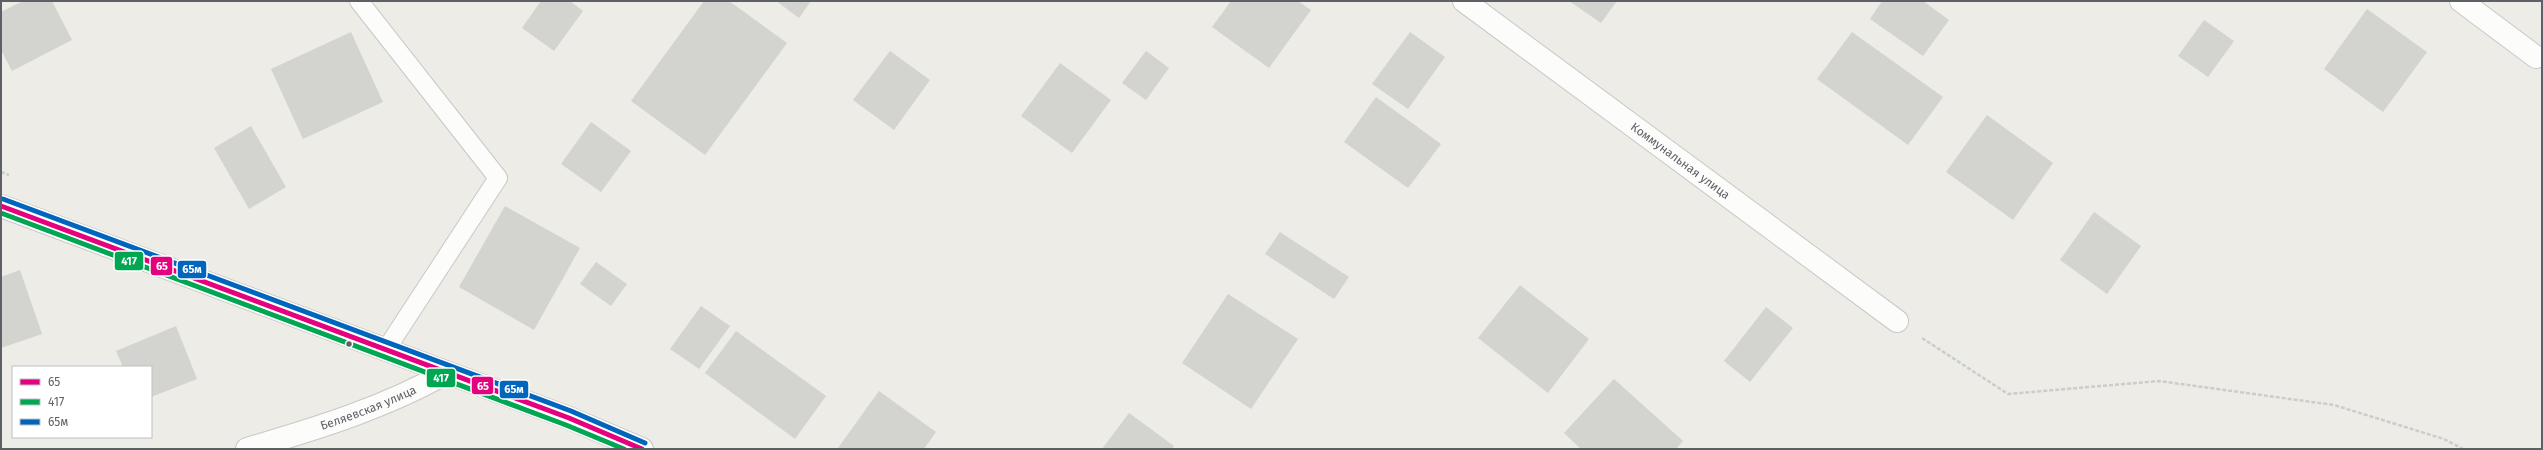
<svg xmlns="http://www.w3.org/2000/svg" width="2543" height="450" viewBox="0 0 2543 450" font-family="'Fira Sans',sans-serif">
	<rect width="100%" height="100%" fill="#edece7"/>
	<g fill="#d3d3d0">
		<polygon points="23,1 52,1 72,40 12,71 1,50 1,12"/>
		<polygon points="541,1 570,1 583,11 554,51 522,28"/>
		<polygon points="704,1 729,1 787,43 705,155 631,101"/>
		<polygon points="776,1 811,1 799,18"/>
		<polygon points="1231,1 1298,1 1311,10 1269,68 1212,27"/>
		<polygon points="1569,1 1617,1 1601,23"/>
		<polygon points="1882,1 1923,1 1949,20 1923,56 1870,19"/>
		<polygon points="2367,9 2427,52 2383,112 2324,69"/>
		<polygon points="2204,20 2234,41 2208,77 2178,56"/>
		<polygon points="351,32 383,102 303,139 271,69"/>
		<polygon points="1410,32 1445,57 1408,109 1372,84"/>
		<polygon points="1852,32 1943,97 1908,145 1817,79"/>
		<polygon points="890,51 930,80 894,130 853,100"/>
		<polygon points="1146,51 1169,68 1146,100 1122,83"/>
		<polygon points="1060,63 1111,100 1072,153 1021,116"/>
		<polygon points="1376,97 1441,144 1408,188 1344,142"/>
		<polygon points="1987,115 2053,163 2013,220 1946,172"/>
		<polygon points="591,122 631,151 601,192 561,164"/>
		<polygon points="251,126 286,187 249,209 214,148"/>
		<polygon points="505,206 580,248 534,330 459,287"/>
		<polygon points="2094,212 2141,246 2107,294 2060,260"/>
		<polygon points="1280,232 1349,277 1334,299 1265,254"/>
		<polygon points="596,262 627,284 611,306 580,284"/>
		<polygon points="20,270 42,334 1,348 1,277"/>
		<polygon points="1520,285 1589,339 1548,393 1478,338"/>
		<polygon points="1228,294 1298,339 1251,409 1182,363"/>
		<polygon points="701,306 730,326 699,369 670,349"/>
		<polygon points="1766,307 1793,328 1750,382 1724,361"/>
		<polygon points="176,326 197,379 151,397 151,367 123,367 116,351"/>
		<polygon points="736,331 826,396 795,439 705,373"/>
		<polygon points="1614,379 1683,441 1676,449 1581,449 1564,433"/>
		<polygon points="879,391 936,432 924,449 838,448"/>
		<polygon points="1129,413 1174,446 1172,449 1102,449"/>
	</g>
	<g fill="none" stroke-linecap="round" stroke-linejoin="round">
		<g stroke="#c8c8c8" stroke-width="20">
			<polyline id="service" points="359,1 498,178 385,351"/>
		</g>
		<g stroke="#c8c8c8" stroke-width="24">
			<g id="minor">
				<path id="s1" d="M1464 1 1897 321"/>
				<polyline points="2461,1 2536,57"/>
				<path id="s2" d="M247 449C315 429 384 408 446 373"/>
			</g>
		</g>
		<g stroke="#c8c8c8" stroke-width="24">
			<polyline id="secondary" points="1,206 569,418 642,449"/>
		</g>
		<g stroke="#c9cecb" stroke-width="2.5" stroke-dasharray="4 2" stroke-linecap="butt">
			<polyline points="1,172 9,175"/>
			<polyline points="1922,338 2008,394 2159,381 2334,405 2444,439 2463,449"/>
		</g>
		<use href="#service" stroke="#fcfcfb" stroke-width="18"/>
		<use href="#minor" stroke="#fcfcfb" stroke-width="22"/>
		<use href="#secondary" stroke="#fcfcfb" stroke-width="22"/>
		<g stroke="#fff" stroke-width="8">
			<polyline id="bus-1" points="1,206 569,418 642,449"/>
		</g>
		<g stroke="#fff" stroke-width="8">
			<polyline id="bus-2" points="1,213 566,425 624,449"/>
		</g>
		<g stroke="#fff" stroke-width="8">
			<polyline id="bus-3" points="3,199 571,411 645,443"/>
		</g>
		<use href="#bus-1" stroke="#e5007d" stroke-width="5"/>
		<use href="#bus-2" stroke="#00a651" stroke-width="5"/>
		<use href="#bus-3" stroke="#0065bd" stroke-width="5"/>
	</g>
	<circle fill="#5d6165" stroke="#fff" stroke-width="1.5" cx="349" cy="344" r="3.5"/>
	<g text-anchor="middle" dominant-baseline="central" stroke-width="4" stroke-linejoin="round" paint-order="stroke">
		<g font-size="12" fill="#5d6165" stroke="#fff">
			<text stroke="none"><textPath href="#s1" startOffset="269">Коммунальная улица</textPath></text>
			<text stroke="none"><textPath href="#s2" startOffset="128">Беляевская улица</textPath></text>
		</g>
	</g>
	<g stroke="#fff" stroke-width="1.5">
		<rect x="114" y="251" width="30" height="20" rx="4" fill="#00a651"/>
		<rect x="150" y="256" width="23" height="20" rx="4" fill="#e5007d"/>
		<rect x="177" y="260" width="30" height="19" rx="4" fill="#0065bd"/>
		<rect x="426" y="368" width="30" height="20" rx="4" fill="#00a651"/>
		<rect x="471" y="376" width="23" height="19" rx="4" fill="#e5007d"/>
		<rect x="499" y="380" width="30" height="19" rx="4" fill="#0065bd"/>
	</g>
	<g font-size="11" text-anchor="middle" font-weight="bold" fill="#fff">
		<text x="129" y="265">417</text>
		<text x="162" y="270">65</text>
		<text x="192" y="273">65м</text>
		<text x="441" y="382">417</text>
		<text x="483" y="390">65</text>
		<text x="514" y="393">65м</text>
	</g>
	<rect width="2543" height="450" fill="none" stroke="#5d6165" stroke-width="4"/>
	<rect x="12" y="366" width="140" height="72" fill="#ffffff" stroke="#bec0c1"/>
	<rect x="20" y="379" width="20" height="6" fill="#e5007d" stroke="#bec0c1"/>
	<text x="48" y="386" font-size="12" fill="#5d6165">65</text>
	<rect x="20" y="399" width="20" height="6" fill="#00a651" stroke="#bec0c1"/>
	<text x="48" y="406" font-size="12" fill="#5d6165">417</text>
	<rect x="20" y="419" width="20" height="6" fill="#0065bd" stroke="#bec0c1"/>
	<text x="48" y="426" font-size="12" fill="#5d6165">65м</text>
</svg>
